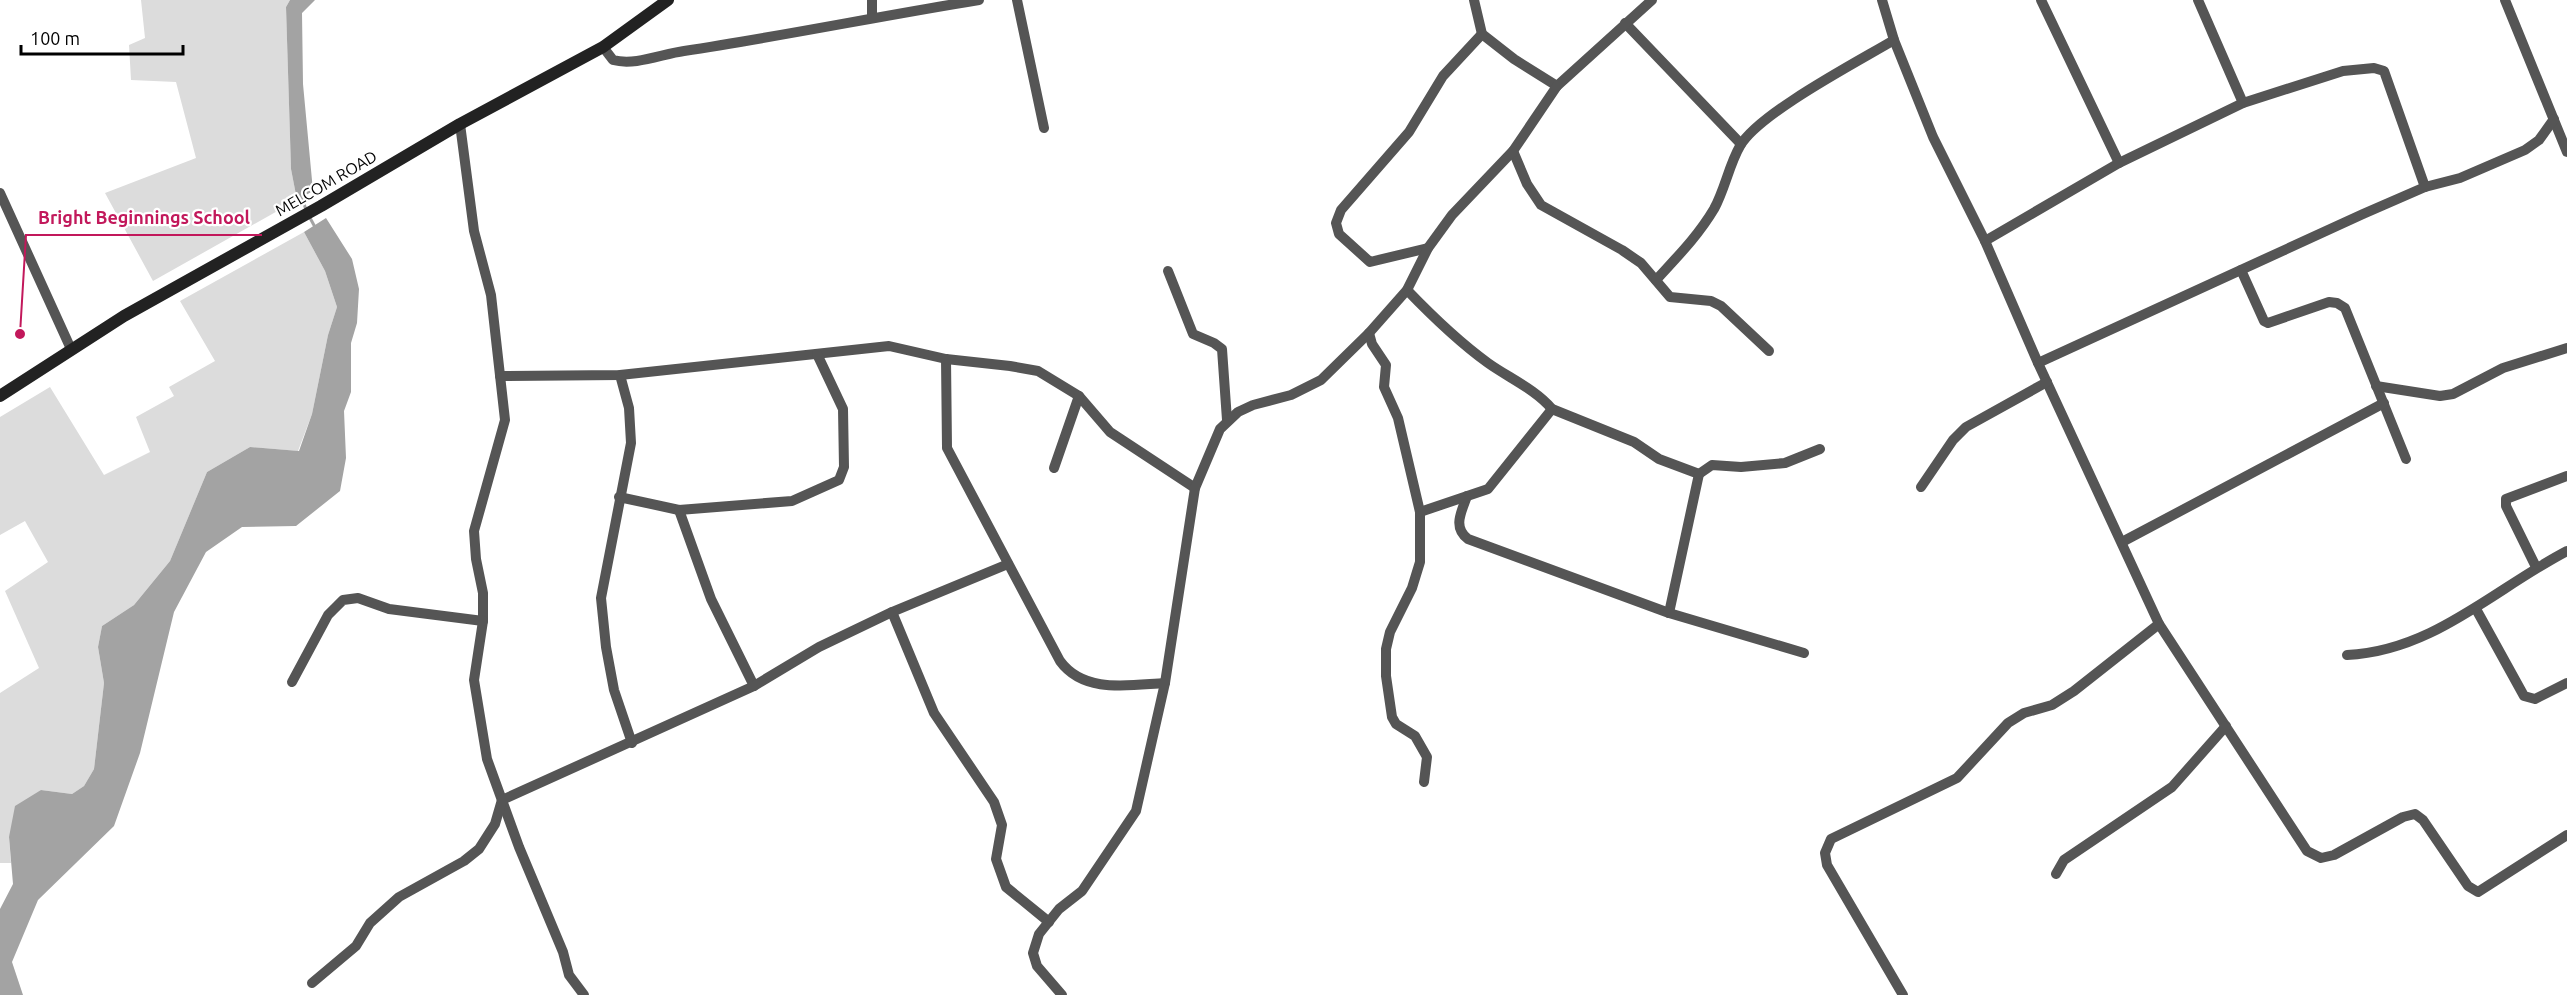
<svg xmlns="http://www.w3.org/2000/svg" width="2567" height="995" viewBox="0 0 2567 995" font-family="Ubuntu,sans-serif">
	<rect width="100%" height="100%" fill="#fff"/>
	<g fill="#dcdcdc">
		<polygon points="141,0 290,0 286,7 291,169 297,200 153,281 105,193 196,158 176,82 131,80 129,45 145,38"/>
		<polygon points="304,232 325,271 337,307 328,335 312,414 298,451 250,447 207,472 170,561 134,605 102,626 98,647 104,683 94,769 84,786 72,794 41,790 9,837 11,863 0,863 0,693 39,668 5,591 48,562 25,521 0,535 0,417 50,387 104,475 150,452 136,417 174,396 169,387 215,361 180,301"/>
	</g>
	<g fill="#a3a3a3">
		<polygon points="290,0 315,0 302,13 303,84 313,191 297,200 291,169 286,7"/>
		<polygon points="326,218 352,259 359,289 357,323 351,343 351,392 344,411 346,458 340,491 296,526 242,527 206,552 174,612 140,753 114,826 38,900 12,962 23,995 0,995 0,909 13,884 9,837 15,806 41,790 72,794 84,786 94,769 104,683 98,647 102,626 134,605 170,561 207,472 250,447 299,451 312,414 328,335 337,307 325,271 304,232"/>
	</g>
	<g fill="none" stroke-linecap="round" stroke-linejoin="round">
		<g stroke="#a3a3a3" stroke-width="3">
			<polyline points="301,194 306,210"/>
			<polyline points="309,216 316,229"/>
		</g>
		<g stroke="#555" stroke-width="10">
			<polyline points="872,0 872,17"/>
			<polyline points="1017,0 1044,128"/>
			<polyline points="1474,0 1482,34 1514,59 1557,86"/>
			<polyline points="1882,0 1894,40 1933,137 1985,241 2038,363 2159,624 2307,851 2321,858 2334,855 2403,817 2415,814 2423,820 2468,886 2478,892 2567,835"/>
			<polyline points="2041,0 2119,163"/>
			<polyline points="2198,0 2243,103"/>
			<polyline points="2505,0 2567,152"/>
			<polyline points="1625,23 1741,144"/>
			<path d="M603 47 613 60C635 66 662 54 684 51 783 36 880 16 979 0"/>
			<polyline points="460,124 474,231 491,295 505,420 474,531 476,559 483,593 483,621 474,680 487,759 519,847 563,952 569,975 584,995"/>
			<polyline points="1513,151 1527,184 1541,205 1622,250 1641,263 1670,297 1711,301 1721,306 1769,351"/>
			<polyline points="0,193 71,349"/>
			<polyline points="1985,241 2119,163 2243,103 2343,71 2374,68 2384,71 2425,187"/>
			<polyline points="1428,248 1370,262 1339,234 1336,223 1341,210 1409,132 1443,76 1482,34"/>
			<polyline points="2241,270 2264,321 2268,323 2329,302 2337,303 2345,308 2406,459"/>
			<polyline points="1168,271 1193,334 1214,343 1222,349 1227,420"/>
			<path d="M1656 280C1677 257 1698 236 1714 209 1725 189 1729 165 1740 146 1759 113 1859 61 1894 40"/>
			<path d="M1407 290C1432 316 1459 342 1488 363 1509 378 1535 389 1552 409L1634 442 1659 459 1699 474 1669 613"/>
			<polyline points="1369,333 1372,344 1386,365 1384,387 1398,418 1420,512 1420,562 1412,588 1390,632 1386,649 1386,676 1392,717 1396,724 1415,736 1427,757 1424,782"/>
			<path d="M946 359 947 448 1060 661C1084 694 1129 685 1165 683"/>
			<polyline points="2038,363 2363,214 2425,187 2460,178 2525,150 2539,140 2554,119"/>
			<polyline points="620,375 629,408 631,443 601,598 606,647 614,690 632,743"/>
			<polyline points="500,376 620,375 889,346 946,359 1010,366 1038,371 1079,396 1110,432 1195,488"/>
			<polyline points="2376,386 2440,396 2453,394 2503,368 2567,348"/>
			<polyline points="1054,468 1079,396"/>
			<polyline points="1699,474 1712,465 1741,467 1785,463 1820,449"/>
			<polyline points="1921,487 1953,440 1966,427 2047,382"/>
			<path d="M1467 496C1462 511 1452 527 1468 539L1669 613 1804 653"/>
			<polyline points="619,497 679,510 792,501 839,480 844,467 843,409 817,354"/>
			<polyline points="679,510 711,599 754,686"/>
			<polyline points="1420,512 1488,489 1552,409"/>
			<polyline points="2122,542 2384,403"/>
			<polyline points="2536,567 2506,506 2506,499 2567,476"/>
			<polyline points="2476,609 2524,696 2535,699 2567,683"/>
			<polyline points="892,612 934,713 994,802 1002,825 996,859 1006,887 1049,922"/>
			<path d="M2347 655C2433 651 2494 589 2567 551"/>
			<polyline points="292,682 328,615 343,600 358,598 389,609 483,621"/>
			<polyline points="2056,874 2064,860 2172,787 2226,726"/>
			<polyline points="312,983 356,946 370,923 399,897 464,861 479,849 495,824 502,800 754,686 819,647 892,612 1008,564"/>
			<polyline points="1062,995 1037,966 1033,953 1039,934 1059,909 1082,891 1136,811 1165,683 1195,488 1220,429 1238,412 1253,405 1291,395 1321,380 1369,333 1407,290 1428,248 1452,215 1513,151 1557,86 1652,0"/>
			<polyline points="1903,995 1827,865 1825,853 1831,839 1957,778 2008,723 2024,713 2052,705 2074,691 2159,624"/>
		</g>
		<polyline stroke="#222" stroke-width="12" points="0,396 124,316 321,206 460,124 603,47 668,0"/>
	</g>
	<g text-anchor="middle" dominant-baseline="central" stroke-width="4.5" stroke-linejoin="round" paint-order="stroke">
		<g font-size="16" fill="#000" stroke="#fff">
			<text transform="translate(326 183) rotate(-30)">MELCOM ROAD</text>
		</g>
	</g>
	<path fill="none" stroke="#c2185b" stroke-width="2" d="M20 334L26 235H262"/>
	<circle fill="#c2185b" stroke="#fff" stroke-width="2" cx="20" cy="334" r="6"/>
	<g font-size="18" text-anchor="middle" font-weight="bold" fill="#c2185b" stroke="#fff" stroke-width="4.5" stroke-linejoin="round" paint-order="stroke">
		<text x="144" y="224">Bright Beginnings School</text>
	</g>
	<path d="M21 45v9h162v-9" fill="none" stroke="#000000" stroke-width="3"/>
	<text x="30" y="45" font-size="18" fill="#000000" stroke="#ffffff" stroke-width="4.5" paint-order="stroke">100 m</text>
</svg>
